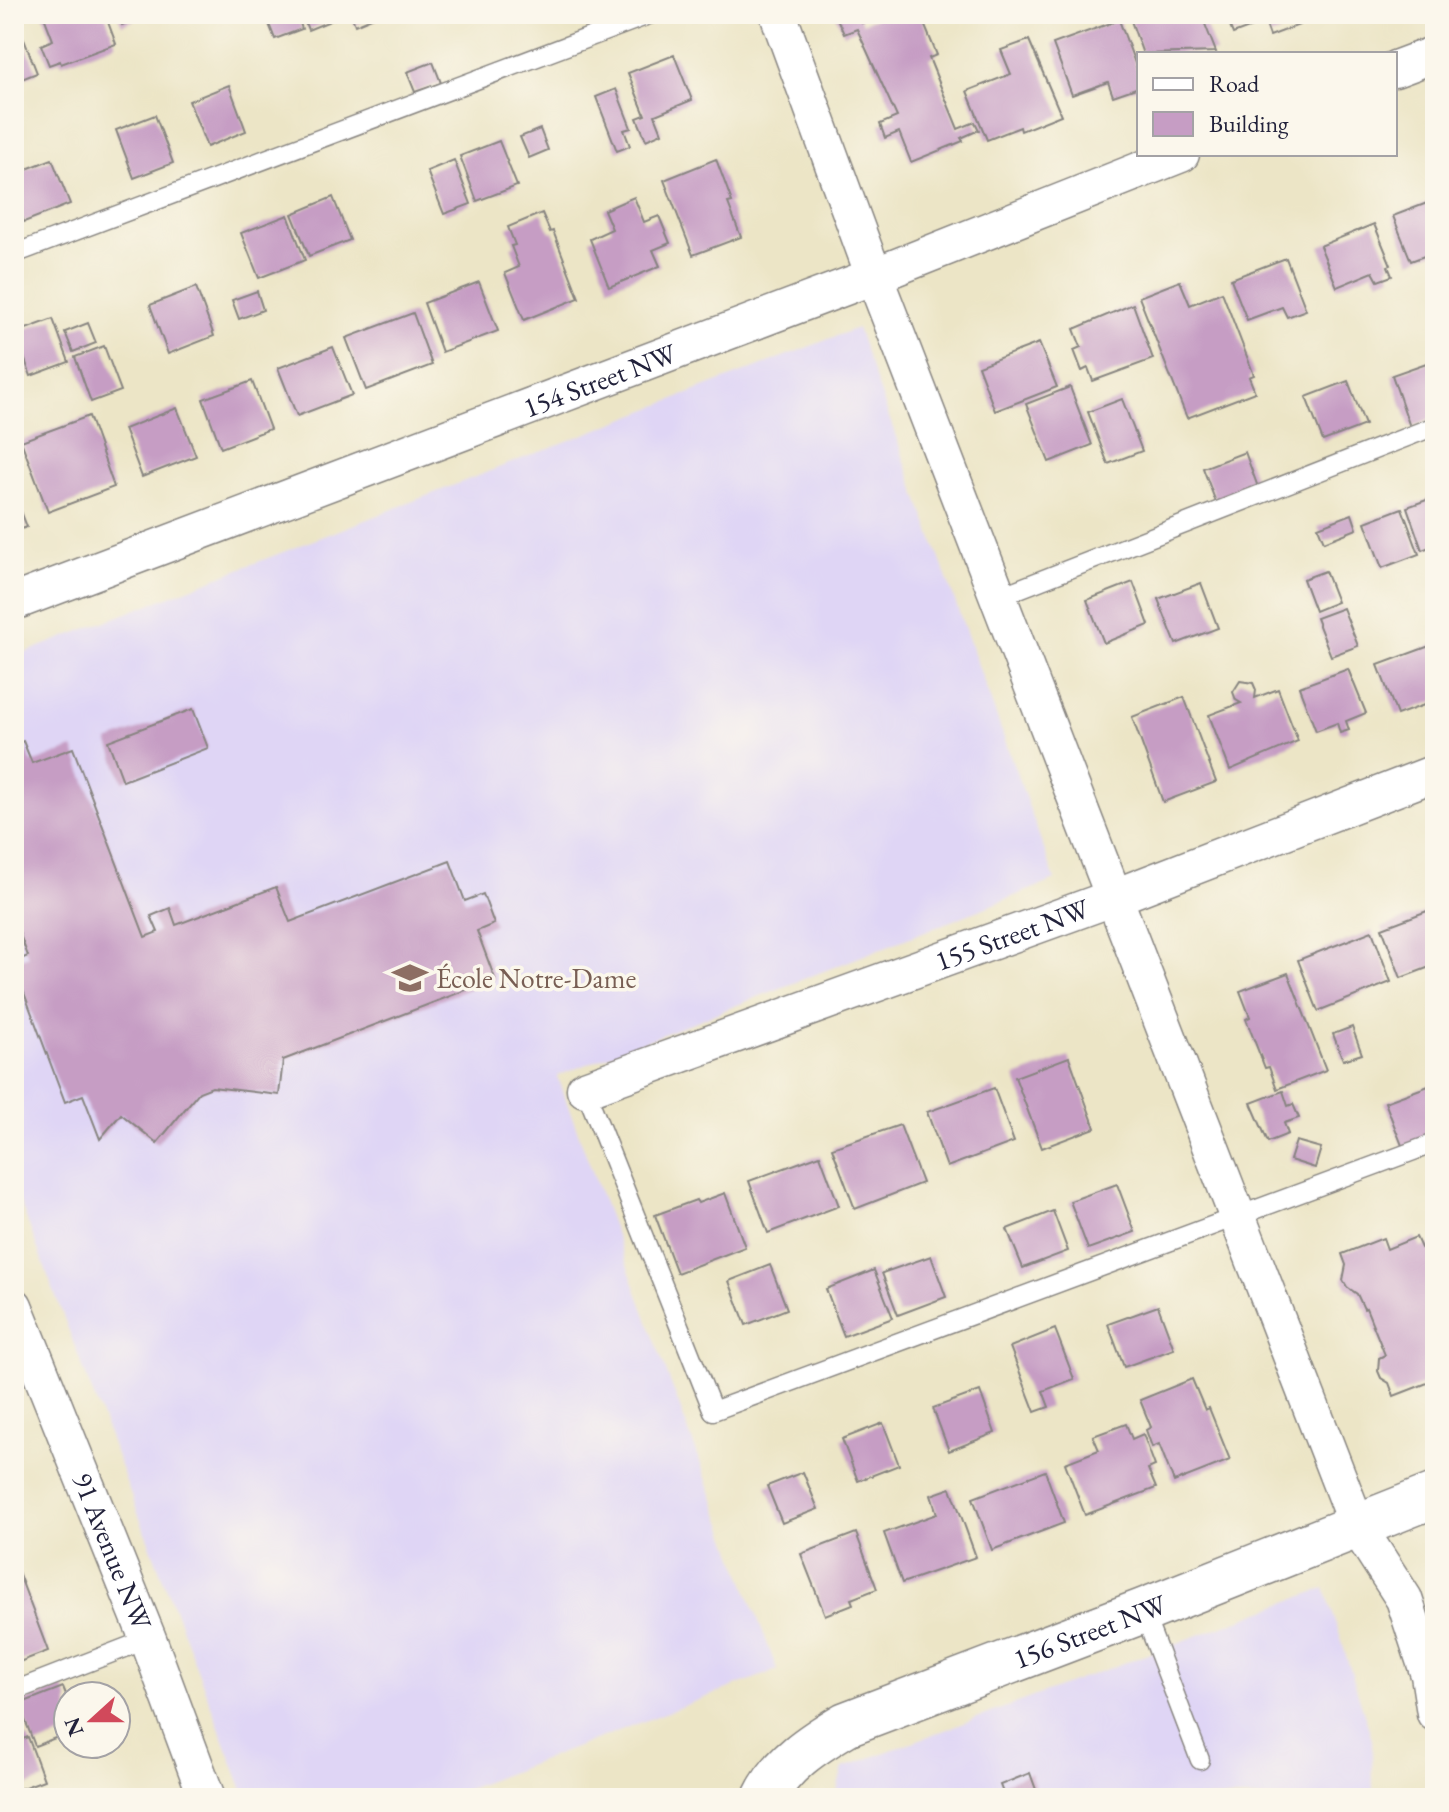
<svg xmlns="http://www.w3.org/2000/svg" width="1449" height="1812" viewBox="0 0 1449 1812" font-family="'EB Garamond',serif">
	<rect width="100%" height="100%" fill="#fbf7ec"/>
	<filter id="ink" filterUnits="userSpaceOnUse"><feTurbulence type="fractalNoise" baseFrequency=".0125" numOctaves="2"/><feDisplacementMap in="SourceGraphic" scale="16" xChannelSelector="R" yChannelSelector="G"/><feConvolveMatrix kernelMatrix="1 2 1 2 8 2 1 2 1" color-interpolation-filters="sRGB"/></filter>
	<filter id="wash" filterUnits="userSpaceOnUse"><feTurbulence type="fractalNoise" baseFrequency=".006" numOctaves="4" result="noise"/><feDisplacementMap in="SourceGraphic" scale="32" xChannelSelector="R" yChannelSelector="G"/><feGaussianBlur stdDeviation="1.8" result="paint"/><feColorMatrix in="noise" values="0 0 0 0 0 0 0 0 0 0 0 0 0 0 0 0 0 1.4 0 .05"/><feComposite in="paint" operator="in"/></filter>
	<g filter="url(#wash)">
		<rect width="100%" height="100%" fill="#ece5c6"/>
		<g fill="#dfd5f5">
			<polygon points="857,328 1055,880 557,1076 777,1670 444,1798 246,1798 14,1186 14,657"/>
			<polygon points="1325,1588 1372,1739 1373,1798 835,1798 843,1768"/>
		</g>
		<g id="blocks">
			<g fill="#c69dc4">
				<polygon points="43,14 105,14 116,44 61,64 60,61 49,65 41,45 53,40"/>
				<polygon points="117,14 149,14 122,25"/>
				<polygon points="265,14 297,14 302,29 275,39"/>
				<polygon points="302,14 347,14 308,30"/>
				<polygon points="351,14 381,14 355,25"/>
				<polygon points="835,14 858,14 862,23 885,14 920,14 937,55 929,58 958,129 975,122 979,130 961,138 963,141 911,162 899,132 885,138 880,124 897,117 857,29 844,34"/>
				<polygon points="1140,14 1201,14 1216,52 1143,54 1130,18"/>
				<polygon points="1225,14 1298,14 1302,24 1270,36 1265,22 1233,34"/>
				<polygon points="1119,20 1139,74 1139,87 1113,96 1108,82 1072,95 1053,44"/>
				<polygon points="18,24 37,73 14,82 14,26"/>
				<polygon points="1029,40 1061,115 1021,131 1020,127 987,140 967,91 1011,74 1001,50"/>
				<polygon points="674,55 692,100 655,115 662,133 646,140 637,118 645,115 628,73"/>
				<polygon points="433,62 441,83 415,92 407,72"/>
				<polygon points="229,85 246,131 207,147 189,101"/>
				<polygon points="616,89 631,128 624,130 630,146 617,151 596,97"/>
				<polygon points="155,115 173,163 134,178 116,130"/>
				<polygon points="540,129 548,150 529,158 520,137"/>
				<polygon points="499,141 517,186 477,201 460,156"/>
				<polygon points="52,159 70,204 24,222 14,197 14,174"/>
				<polygon points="716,159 732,202 728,203 741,237 693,255 664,180"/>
				<polygon points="454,160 471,204 444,214 427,171"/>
				<polygon points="333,197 350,240 309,256 292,214"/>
				<polygon points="634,197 644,222 659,216 670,243 653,250 660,266 609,287 590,239 612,229 604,210"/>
				<polygon points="1435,200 1435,252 1411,261 1393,216"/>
				<polygon points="542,213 550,232 553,231 579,298 524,320 505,273 519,267 511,246 515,245 508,227"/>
				<polygon points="288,215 305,260 259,278 241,233"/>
				<polygon points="1374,224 1391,265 1388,266 1392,276 1378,281 1373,272 1337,287 1320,246"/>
				<polygon points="1286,258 1306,310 1287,317 1282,307 1247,320 1231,279"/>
				<polygon points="1180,281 1190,305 1222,292 1254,375 1249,377 1255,392 1187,418 1139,297"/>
				<polygon points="479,282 498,331 442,352 424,303"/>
				<polygon points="196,287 214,336 168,354 150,305"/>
				<polygon points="257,291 263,310 239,319 232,300"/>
				<polygon points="1133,304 1153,359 1093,381 1088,368 1082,371 1074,350 1081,347 1074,329"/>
				<polygon points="413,313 432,365 366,390 346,338"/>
				<polygon points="53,319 69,362 31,376 15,333"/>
				<polygon points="88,323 96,343 73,352 65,332"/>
				<polygon points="1039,343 1057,387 995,411 978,366"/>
				<polygon points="104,346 121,391 91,402 75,357"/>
				<polygon points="333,347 352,395 297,416 278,368"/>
				<polygon points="1435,360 1435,418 1410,427 1392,375"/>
				<polygon points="252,381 270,429 221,448 203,399"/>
				<polygon points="1348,381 1365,425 1323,441 1306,397"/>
				<polygon points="1070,387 1092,445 1049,462 1026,404"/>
				<polygon points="1122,399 1142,451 1108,464 1088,412"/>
				<polygon points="177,408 196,456 142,477 124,429"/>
				<polygon points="89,416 114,487 48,512 21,441"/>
				<polygon points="1245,452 1259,490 1217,505 1203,468"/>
				<polygon points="14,493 27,527 14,532"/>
				<polygon points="1435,497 1435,545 1422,550 1407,507"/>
				<polygon points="1402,508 1419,554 1382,568 1365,522"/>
				<polygon points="1352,514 1357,529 1324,542 1318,527"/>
				<polygon points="1325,571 1337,602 1315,611 1303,579"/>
				<polygon points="1133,582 1149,625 1104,643 1087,600"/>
				<polygon points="1201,583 1218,628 1176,644 1158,599"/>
				<polygon points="1343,608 1358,646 1331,656 1316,618"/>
				<polygon points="1435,644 1435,701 1397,715 1378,665"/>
				<polygon points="1348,669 1366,713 1346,721 1349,730 1340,733 1337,723 1316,731 1299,687"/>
				<polygon points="1240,681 1253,683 1256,690 1255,698 1278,689 1298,741 1230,770 1209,715 1241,703 1236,700 1233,692"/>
				<polygon points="1184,697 1216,782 1163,802 1132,717"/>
				<polygon points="193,709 208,748 123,781 108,741"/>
				<polygon points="23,741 32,763 73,748 145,937 158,932 151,916 170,908 176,925 276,887 290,922 450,861 465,901 483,894 494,924 477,931 495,979 283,1060 279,1095 212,1087 199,1092 157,1143 121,1114 100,1139 83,1095 65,1102 14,966 14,962 28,956 14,919 14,745"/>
				<polygon points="1435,908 1435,965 1401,978 1382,928"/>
				<polygon points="1372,931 1391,982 1318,1011 1298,960"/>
				<polygon points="1288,973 1326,1070 1277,1089 1269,1067 1265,1068 1246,1019 1250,1017 1240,991"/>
				<polygon points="1352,1027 1362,1054 1343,1060 1333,1034"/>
				<polygon points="1069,1057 1095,1128 1042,1148 1015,1077"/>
				<polygon points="1434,1084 1435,1141 1405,1153 1385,1102"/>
				<polygon points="994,1088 1014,1142 947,1167 927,1112"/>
				<polygon points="1283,1091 1288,1106 1293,1104 1299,1118 1284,1123 1288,1134 1268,1142 1251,1103"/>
				<polygon points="900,1125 922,1183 855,1209 832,1148"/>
				<polygon points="1296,1141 1321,1148 1315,1168 1290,1160"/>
				<polygon points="820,1155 839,1206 768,1233 749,1181"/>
				<polygon points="1117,1184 1135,1232 1088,1249 1070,1201"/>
				<polygon points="725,1193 745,1247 677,1273 655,1215 696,1200 698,1203"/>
				<polygon points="1053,1211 1068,1251 1023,1268 1007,1229"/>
				<polygon points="1416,1237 1421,1248 1435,1243 1435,1380 1394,1396 1389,1383 1381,1378 1378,1371 1379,1358 1385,1355 1366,1308 1364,1309 1357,1294 1347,1287 1343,1280 1346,1265 1342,1254 1383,1238 1387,1249"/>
				<polygon points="931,1256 946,1297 898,1315 882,1273"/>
				<polygon points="770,1265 787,1309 746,1325 729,1281"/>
				<polygon points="874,1270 893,1318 844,1336 826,1289"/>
				<polygon points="1158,1306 1174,1349 1124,1367 1108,1324"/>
				<polygon points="1055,1329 1074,1379 1043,1391 1049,1407 1035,1412 1010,1347"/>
				<polygon points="1192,1379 1205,1410 1209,1408 1230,1460 1174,1482 1159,1444 1152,1447 1146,1430 1151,1427 1140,1400"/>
				<polygon points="980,1391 995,1433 949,1451 933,1408"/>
				<polygon points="883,1423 899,1465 858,1481 842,1439"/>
				<polygon points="1126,1424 1132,1439 1143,1434 1155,1466 1148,1469 1156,1488 1085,1515 1065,1463 1099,1450 1093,1436"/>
				<polygon points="1045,1471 1064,1523 992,1550 973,1498"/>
				<polygon points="803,1472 818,1509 782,1523 767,1486"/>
				<polygon points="951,1488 976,1557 902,1583 884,1533 937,1514 931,1495"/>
				<polygon points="856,1533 877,1589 851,1599 853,1604 825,1615 801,1554"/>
				<polygon points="14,1561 48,1651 14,1664"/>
				<polygon points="63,1687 68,1699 68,1733 35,1746 19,1704"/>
				<polygon points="28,1737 44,1780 14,1791 14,1742"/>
				<polygon points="1030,1773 1039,1798 1005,1798 1000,1785"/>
			</g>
		</g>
	</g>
	<g filter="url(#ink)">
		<use href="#blocks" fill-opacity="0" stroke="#878480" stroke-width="2"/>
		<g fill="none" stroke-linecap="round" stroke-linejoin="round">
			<g stroke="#878480" stroke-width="21">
				<g id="service">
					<polyline points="14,254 651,14"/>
					<polyline points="998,597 1435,426"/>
					<polyline points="585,1089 713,1411 1435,1143"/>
					<polyline points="1143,1611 1200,1760"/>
					<polyline points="14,1691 148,1639"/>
				</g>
			</g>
			<g stroke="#878480" stroke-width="39">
				<g id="minor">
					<polyline points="778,14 874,276 1357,1526 1404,1599 1429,1675 1435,1713"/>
					<polyline points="1395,69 1435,54"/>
					<path id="s1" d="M14 602 874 276 1181 154"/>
					<path id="s2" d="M585 1089 1115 897 1435 773"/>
					<path id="s3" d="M14 1306 148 1639 207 1798"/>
				</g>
			</g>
			<g stroke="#878480" stroke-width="47">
				<g id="tertiary">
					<path id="s4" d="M765 1798C781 1764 814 1743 846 1724L1143 1611 1435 1495"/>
				</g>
			</g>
			<use href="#service" stroke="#fff" stroke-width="18"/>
			<use href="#minor" stroke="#fff" stroke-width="36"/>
			<use href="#tertiary" stroke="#fff" stroke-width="44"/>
		</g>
	</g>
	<defs>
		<g id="school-bare" transform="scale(2.76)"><path d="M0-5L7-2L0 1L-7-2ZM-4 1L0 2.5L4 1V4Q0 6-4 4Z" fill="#8d6e63" stroke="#fbf7ec" stroke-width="2.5" paint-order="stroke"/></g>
	</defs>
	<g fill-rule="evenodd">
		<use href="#school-bare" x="410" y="978"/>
	</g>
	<g text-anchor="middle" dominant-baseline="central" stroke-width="7" stroke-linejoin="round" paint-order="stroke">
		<g font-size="28" fill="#22223b" stroke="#fbf7ec">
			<text stroke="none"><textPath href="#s1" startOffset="626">154 Street NW</textPath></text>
			<text stroke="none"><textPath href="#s2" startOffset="454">155 Street NW</textPath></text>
			<text stroke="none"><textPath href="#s3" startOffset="264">91 Avenue NW</textPath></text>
			<text stroke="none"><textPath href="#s4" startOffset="372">156 Street NW</textPath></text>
		</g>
		<g font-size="28" fill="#785e54" stroke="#fbf7ec" text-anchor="start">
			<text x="436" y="978">École Notre-Dame</text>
		</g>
	</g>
	<rect width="1449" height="1812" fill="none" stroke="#fbf7ec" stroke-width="48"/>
	<rect x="1137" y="52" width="260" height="104" fill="#fbf7ec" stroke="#a4a2a5" stroke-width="2"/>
	<rect x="1153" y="78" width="40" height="12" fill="#ffffff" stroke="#a4a2a5" stroke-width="2"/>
	<text x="1209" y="92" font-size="24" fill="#22223b">Road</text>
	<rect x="1153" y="112" width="40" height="24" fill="#c69dc4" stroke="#a4a2a5" stroke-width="2"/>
	<text x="1209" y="132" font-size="24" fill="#22223b">Building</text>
	<g transform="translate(92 1720) rotate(249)"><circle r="38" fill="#fbf7ec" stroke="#a4a2a5" stroke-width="2"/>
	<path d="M0-6L14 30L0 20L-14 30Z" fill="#d1495b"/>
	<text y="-12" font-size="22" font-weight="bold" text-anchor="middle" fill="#22223b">N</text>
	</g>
</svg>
